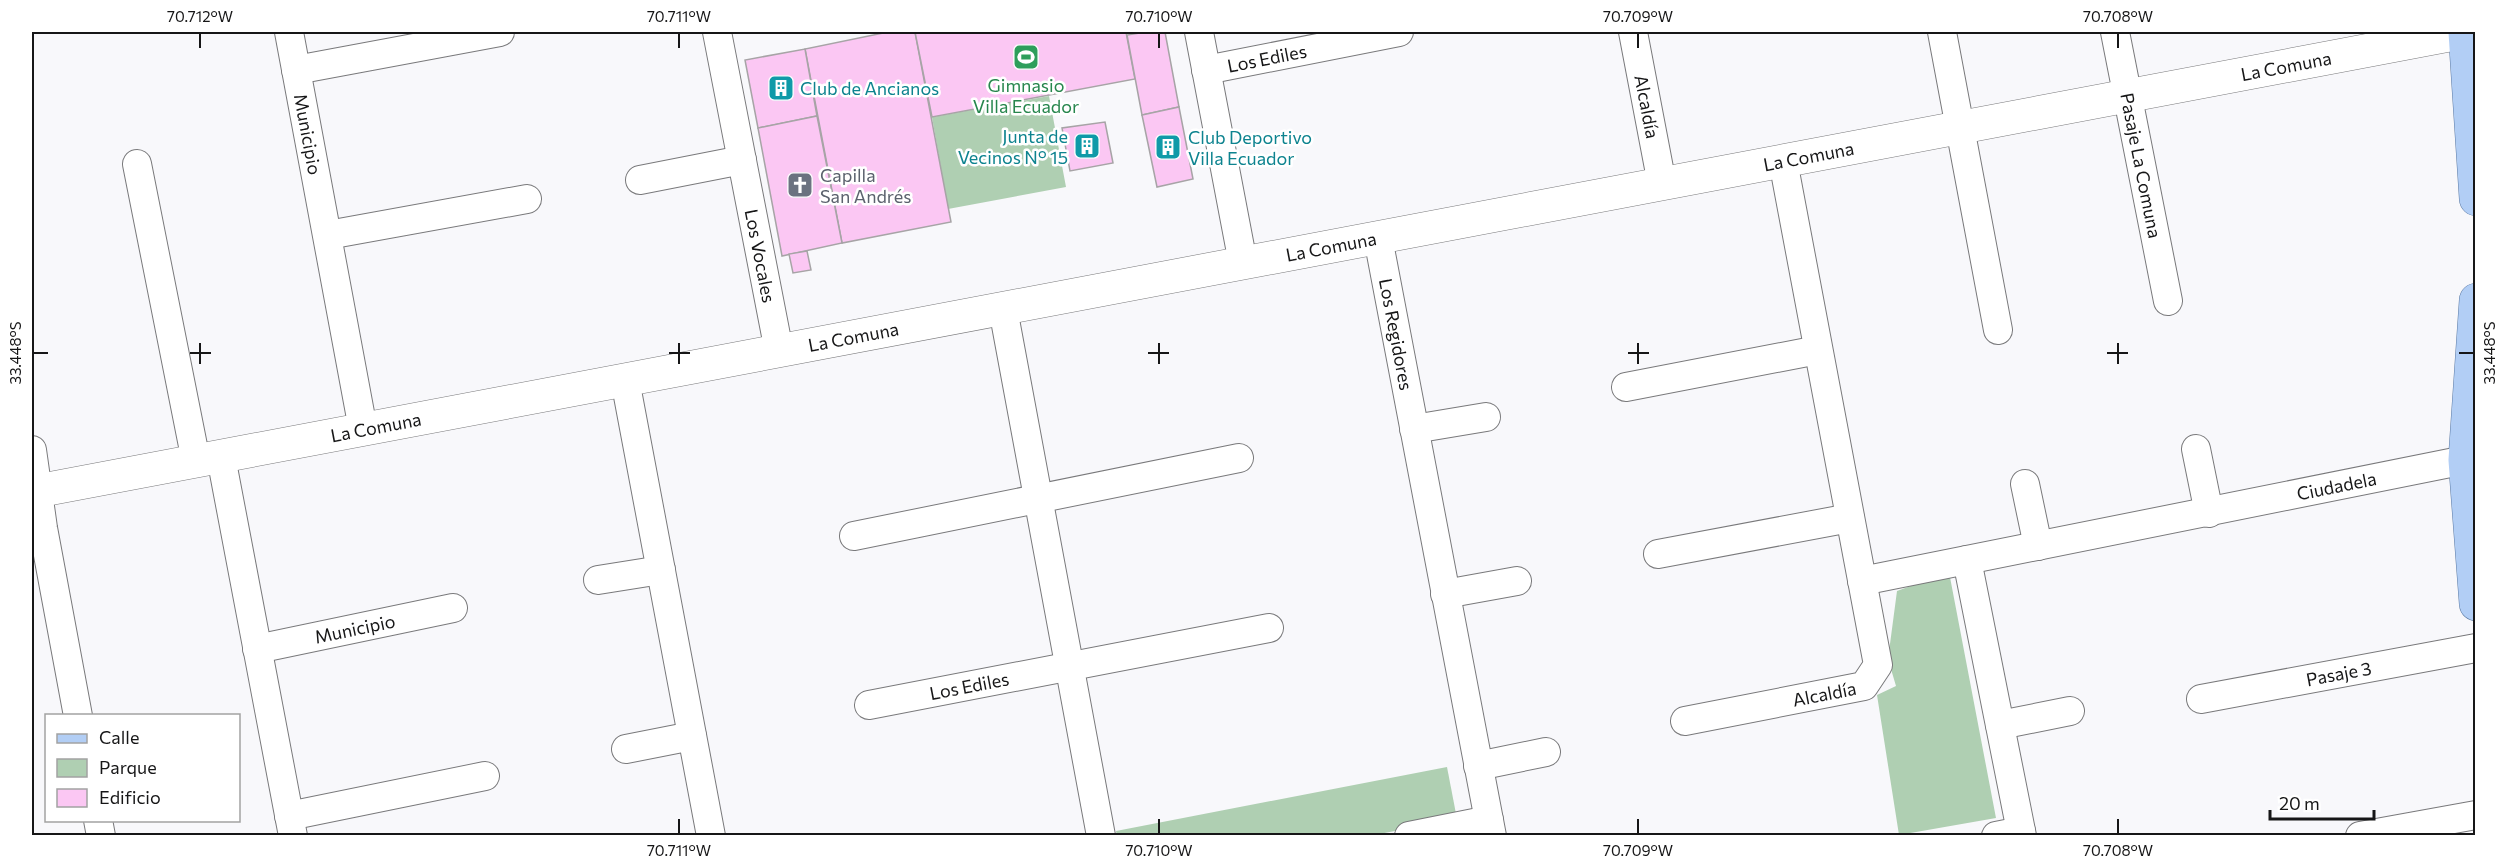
<svg xmlns="http://www.w3.org/2000/svg" width="2507" height="867" viewBox="0 0 2507 867" font-family="Commissioner,sans-serif">
	<rect width="100%" height="100%" fill="#f8f8fb"/>
	<g fill="#afcfb2">
		<polygon points="1049,96 1066,187 948,209 932,117"/>
		<polygon points="1949,572 1996,818 1899,835 1877,695 1896,686 1888,659 1897,591"/>
		<polygon points="1447,767 1457,819 1369,836 1117,836 1116,831"/>
	</g>
	<g fill="#fbc7f3" stroke="#a7a4a6" stroke-width="1.5">
		<polygon points="888,32 915,32 951,222 842,243 805,49"/>
		<polygon points="915,32 1126,32 1135,79 932,117"/>
		<polygon points="1146,32 1165,32 1179,107 1142,115 1127,35"/>
		<polygon points="805,49 817,116 758,128 745,60"/>
		<polygon points="1179,107 1193,179 1157,187 1142,115"/>
		<polygon points="817,116 842,243 782,256 758,128"/>
		<polygon points="1105,122 1113,163 1070,171 1062,128"/>
		<polygon points="807,251 811,270 793,273 789,254"/>
	</g>
	<g fill="none" stroke-linecap="round" stroke-linejoin="round">
		<g stroke="#79797b" stroke-width="30">
			<g id="minor">
				<path id="s1" d="M289 32 363 429"/>
				<path id="s2" d="M717 32 779 351"/>
				<polyline points="1199,32 1243,263"/>
				<path id="s3" d="M1633 32 1662 184"/>
				<polyline points="1942,32 1998,330"/>
				<path id="s4" d="M2115 32 2168 301"/>
				<polyline points="296,70 500,32"/>
				<path id="s5" d="M1206 70 1399 32"/>
				<polyline points="137,164 196,461"/>
				<polyline points="640,180 742,160"/>
				<polyline points="328,235 527,199"/>
				<path id="s6" d="M1378 238 1492 836"/>
				<polyline points="1003,309 1101,836"/>
				<polyline points="625,380 711,836"/>
				<polyline points="1626,387 1818,350"/>
				<polyline points="1414,429 1486,417"/>
				<polyline points="2196,449 2209,513"/>
				<polyline points="32,450 43,528 78,716"/>
				<polyline points="221,457 293,836"/>
				<polyline points="2025,484 2038,546"/>
				<polyline points="854,536 1239,458"/>
				<polyline points="1658,554 1850,518"/>
				<polyline points="1967,560 2022,836"/>
				<polyline points="598,580 661,570"/>
				<path id="s7" d="M1862 581 2465 460"/>
				<polyline points="1445,594 1517,581"/>
				<path id="s8" d="M257 649 453 608"/>
				<path id="s9" d="M2201 699 2476 648"/>
				<path id="s10" d="M869 705 1269 628"/>
				<path id="s11" d="M1685 721 1864 686 1878 665 1783 161"/>
				<polyline points="2000,725 2070,711"/>
				<polyline points="626,749 692,736"/>
				<polyline points="1478,766 1546,752"/>
				<polyline points="289,816 485,776"/>
				<polyline points="98,820 101,836"/>
				<polyline points="1409,836 1489,820"/>
				<polyline points="1996,836 2021,831"/>
				<polyline points="2360,836 2476,815"/>
			</g>
		</g>
		<g stroke="#79797b" stroke-width="34">
			<g id="tertiary">
				<path id="s12" d="M32 492 2465 32"/>
			</g>
		</g>
		<g stroke="#5a79a3" stroke-width="34">
			<g id="primary">
				<polyline points="2465,32 2476,199"/>
				<polyline points="2476,300 2465,460 2476,604"/>
			</g>
		</g>
		<use href="#minor" stroke="#fff" stroke-width="28"/>
		<use href="#tertiary" stroke="#fff" stroke-width="33"/>
		<use href="#primary" stroke="#b2cef5" stroke-width="33"/>
	</g>
	<path fill="none" stroke="#161617" stroke-width="2" d="M200 33V48M679 33V48M1159 33V48M1638 33V48M2118 33V48M200 343V364M679 343V364M1159 343V364M1638 343V364M2118 343V364M33 353H48M190 353H211M669 353H690M1148 353H1169M1628 353H1649M2107 353H2128M2459 353H2474M679 819V834M1159 819V834M1638 819V834M2118 819V834"/>
	<defs>
		<g id="stadium-square" transform="scale(1.35)"><rect x="-9" y="-9" width="18" height="18" rx="4" fill="#2e9e5b" stroke="#fff"/><path d="M0-5a6.5 5 0 1 0 0 10a6.5 5 0 1 0 0-10ZM-3.5-1.8h7v3.6h-7Z" fill="#fff"/></g>
		<g id="building-square" transform="scale(1.35)"><rect x="-9" y="-9" width="18" height="18" rx="4" fill="#0f9aa8" stroke="#fff"/><path d="M-4-6H4V6H1V3H-1V6H-4ZM-2.5-4.3h1.7v1.8h-1.7ZM.8-4.3h1.7v1.8H.8ZM-2.5-1h1.7V.8h-1.7ZM.8-1h1.7V.8H.8Z" fill="#fff"/></g>
		<g id="church-square" transform="scale(1.35)"><rect x="-9" y="-9" width="18" height="18" rx="4" fill="#6b7280" stroke="#fff"/><path d="M-1.2-6h2.4v3.5h3.3v2.4h-3.3V6h-2.4V-.1h-3.3v-2.4h3.3Z" fill="#fff"/></g>
	</defs>
	<g fill-rule="evenodd">
		<use href="#stadium-square" x="1026" y="57"/>
		<use href="#building-square" x="781" y="88"/>
		<use href="#building-square" x="1087" y="146"/>
		<use href="#building-square" x="1168" y="147"/>
		<use href="#church-square" x="800" y="185"/>
	</g>
	<g text-anchor="middle" dominant-baseline="central" stroke-width="5" stroke-linejoin="round" paint-order="stroke">
		<g font-size="18" fill="#161617" stroke="#fff">
			<text stroke="none"><textPath href="#s5" startOffset="62">Los Ediles</textPath></text>
			<text stroke="none"><textPath href="#s12" startOffset="2294">La Comuna</textPath></text>
			<text stroke="none"><textPath href="#s3" startOffset="76">Alcaldía</textPath></text>
			<text stroke="none"><textPath href="#s1" startOffset="104">Municipio</textPath></text>
			<text stroke="none"><textPath href="#s12" startOffset="1808">La Comuna</textPath></text>
			<text stroke="none"><textPath href="#s4" startOffset="136">Pasaje La Comuna</textPath></text>
			<text stroke="none"><textPath href="#s12" startOffset="1322">La Comuna</textPath></text>
			<text stroke="none"><textPath href="#s2" startOffset="228">Los Vocales</textPath></text>
			<text stroke="none"><textPath href="#s6" startOffset="98">Los Regidores</textPath></text>
			<text stroke="none"><textPath href="#s12" startOffset="836">La Comuna</textPath></text>
			<text stroke="none"><textPath href="#s12" startOffset="350">La Comuna</textPath></text>
			<text stroke="none"><textPath href="#s7" startOffset="484">Ciudadela</textPath></text>
			<text stroke="none"><textPath href="#s8" startOffset="100">Municipio</textPath></text>
			<text stroke="none"><textPath href="#s9" startOffset="140">Pasaje 3</textPath></text>
			<text stroke="none"><textPath href="#s10" startOffset="102">Los Ediles</textPath></text>
			<text stroke="none"><textPath href="#s11" startOffset="142">Alcaldía</textPath></text>
		</g>
		<g font-size="18" fill="#27864d" stroke="#fff">
			<text x="1026" y="85">Gimnasio<tspan x="1026" dy="21">Villa Ecuador</tspan></text>
		</g>
		<g font-size="18" fill="#0d838f" stroke="#fff" text-anchor="start">
			<text x="800" y="88">Club de Ancianos</text>
			<text x="1068" y="136" text-anchor="end">Junta de<tspan x="1068" dy="21">Vecinos N° 15</tspan></text>
			<text x="1188" y="137">Club Deportivo<tspan x="1188" dy="21">Villa Ecuador</tspan></text>
		</g>
		<g font-size="18" fill="#5b616d" stroke="#fff" text-anchor="start">
			<text x="820" y="175">Capilla<tspan x="820" dy="21">San Andrés</tspan></text>
		</g>
	</g>
	<rect width="2507" height="867" fill="none" stroke="#ffffff" stroke-width="66"/>
	<rect x="45" y="714" width="195" height="108" fill="#ffffff" stroke="#a2a2a2" stroke-width="1.5"/>
	<rect x="57" y="734" width="30" height="9" fill="#b2cef5" stroke="#a2a2a2" stroke-width="1.5"/>
	<text x="99" y="744" font-size="18" fill="#161617">Calle</text>
	<rect x="57" y="759" width="30" height="18" fill="#afcfb2" stroke="#a2a2a2" stroke-width="1.5"/>
	<text x="99" y="774" font-size="18" fill="#161617">Parque</text>
	<rect x="57" y="789" width="30" height="18" fill="#fbc7f3" stroke="#a2a2a2" stroke-width="1.5"/>
	<text x="99" y="804" font-size="18" fill="#161617">Edificio</text>
	<path d="M2270 810v9h104v-9" fill="none" stroke="#161617" stroke-width="3"/>
	<text x="2279" y="810" font-size="18" fill="#161617" stroke="#ffffff" stroke-width="4.5" paint-order="stroke">20 m</text>
	<rect x="33" y="33" width="2441" height="801" fill="none" stroke="#161617" stroke-width="2"/>
	<g font-size="15" text-anchor="middle" fill="#161617">
		<text x="200" y="22">70.712°W</text>
		<text x="679" y="22">70.711°W</text>
		<text x="1159" y="22">70.710°W</text>
		<text x="1638" y="22">70.709°W</text>
		<text x="2118" y="22">70.708°W</text>
		<text transform="translate(16 353) rotate(-90)" y="5">33.448°S</text>
		<text transform="translate(2490 353) rotate(-90)" y="5">33.448°S</text>
		<text x="679" y="856">70.711°W</text>
		<text x="1159" y="856">70.710°W</text>
		<text x="1638" y="856">70.709°W</text>
		<text x="2118" y="856">70.708°W</text>
	</g>
</svg>
